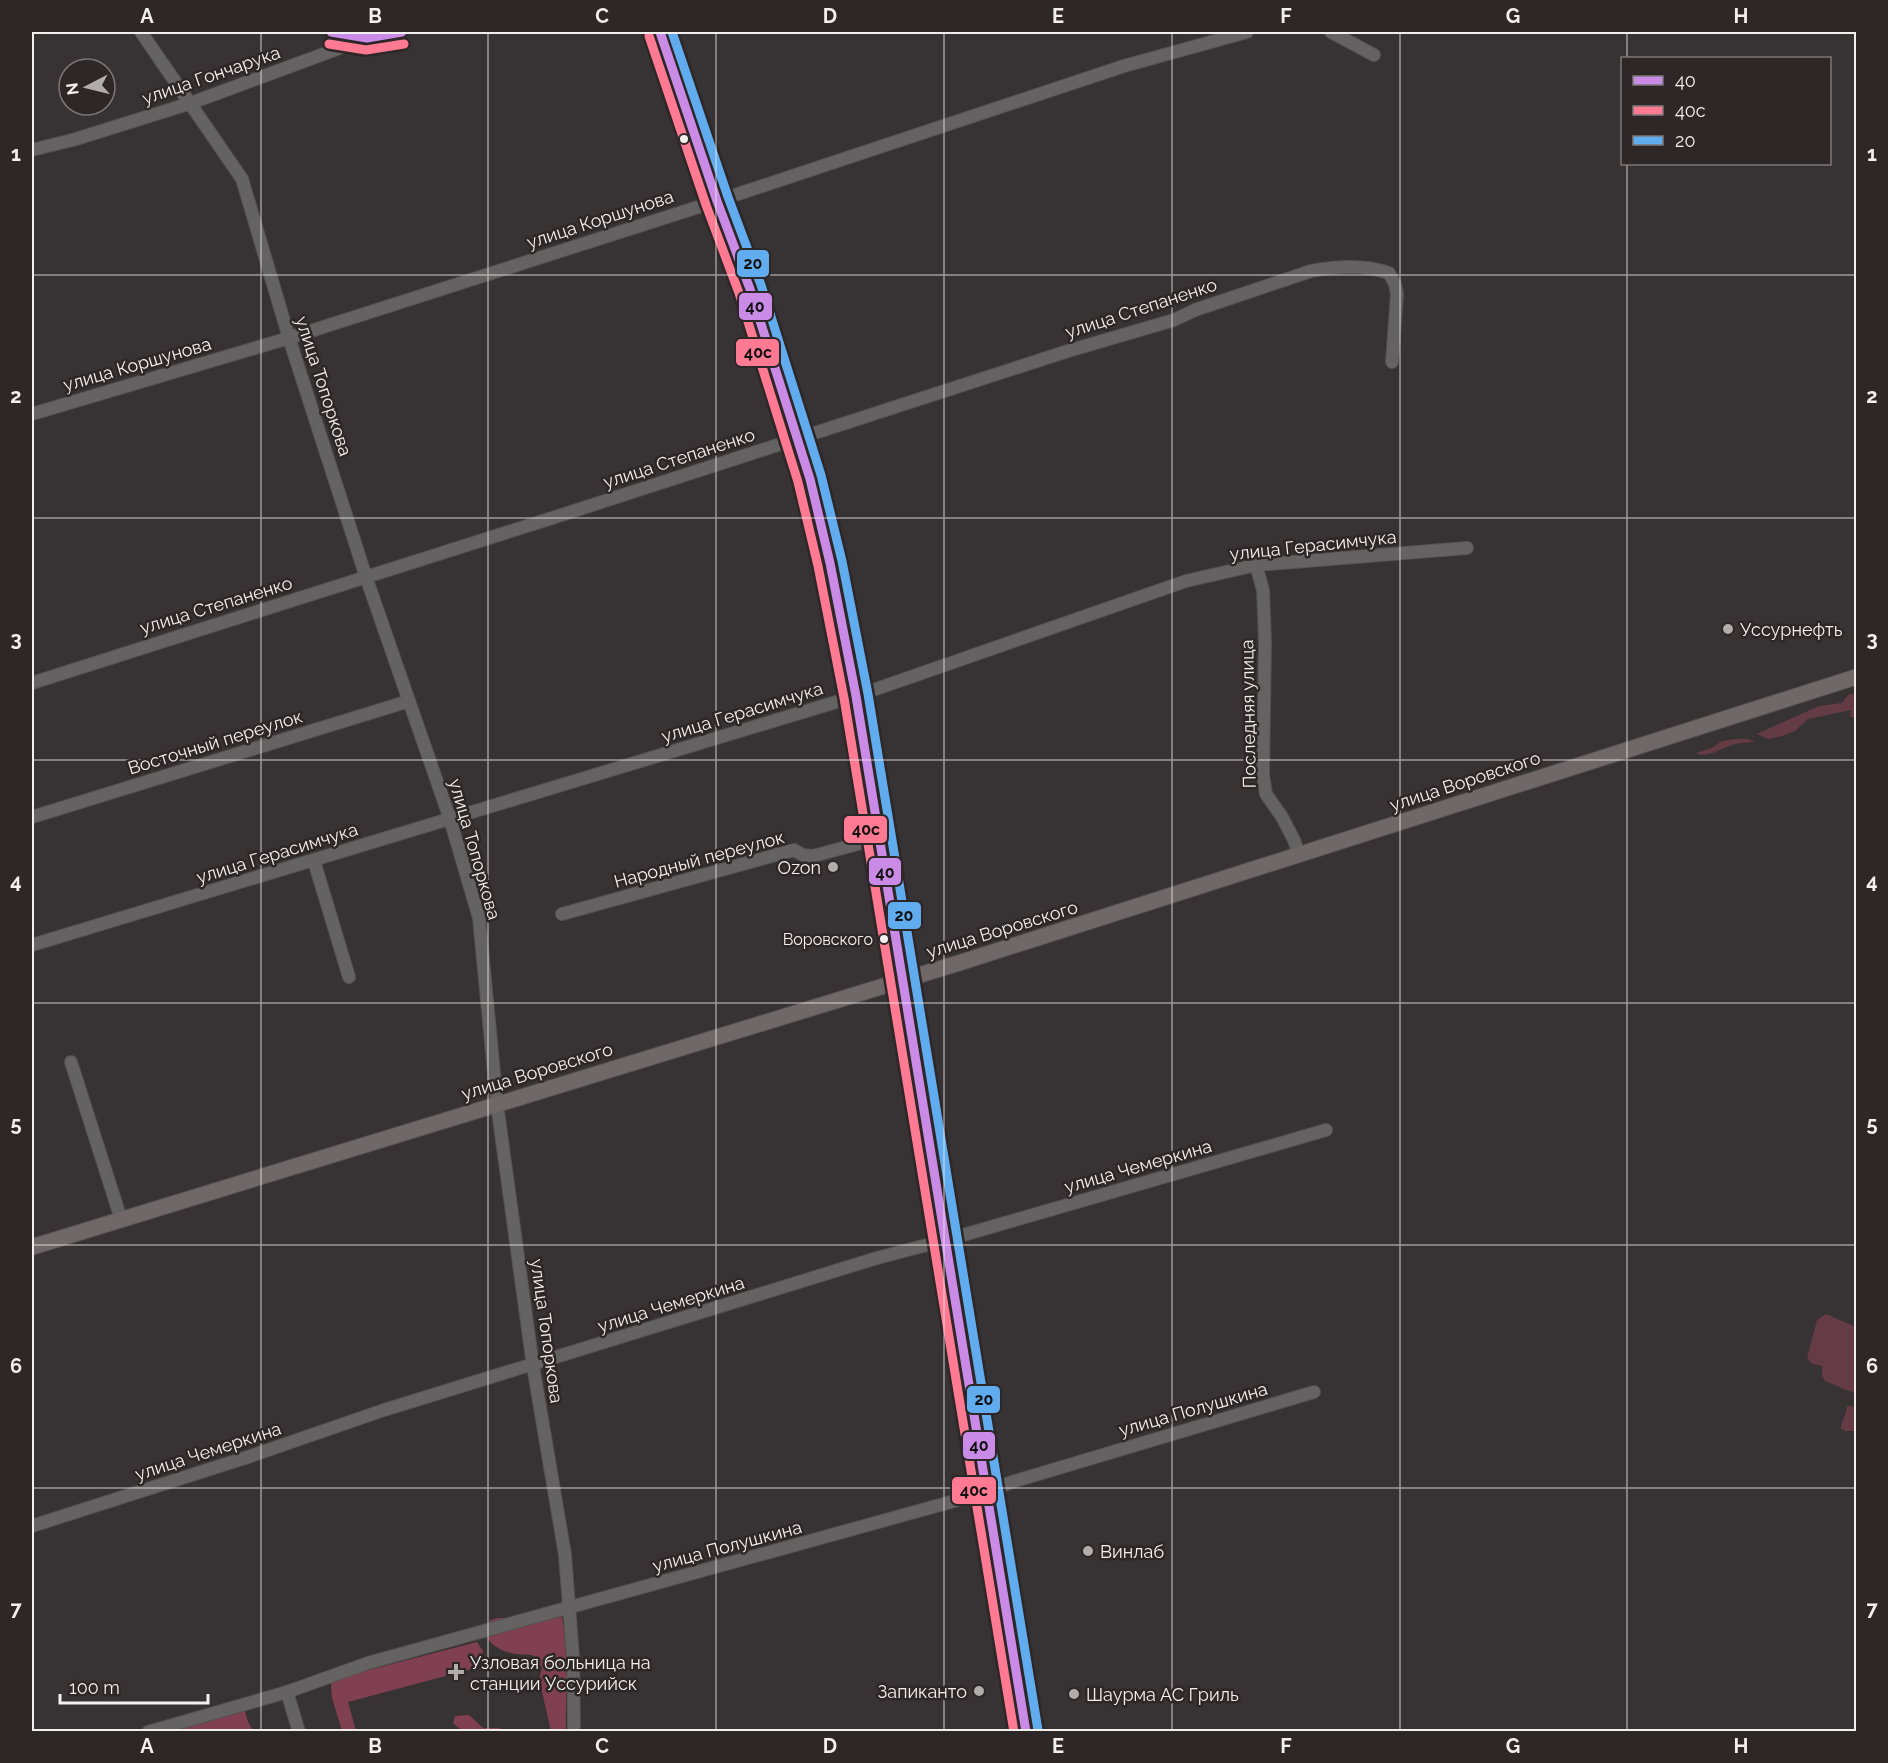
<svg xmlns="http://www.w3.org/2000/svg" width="1888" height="1763" viewBox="0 0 1888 1763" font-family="Raleway,sans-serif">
	<rect width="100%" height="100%" fill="#373233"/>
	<g fill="#653c46">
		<polygon points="1856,693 1856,717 1850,717 1851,710 1808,719 1795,731 1782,736 1768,739 1757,734 1819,706 1842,703 1848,695"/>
		<path d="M1736 739H1748L1755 742C1749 742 1741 743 1735 744 1722 747 1709 759 1696 753L1712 748 1722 741Z"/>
		<polygon points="1826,1314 1856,1327 1856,1394 1825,1381 1822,1376 1822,1366 1811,1363 1807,1358 1817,1320"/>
		<path d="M1847 1406H1851L1856 1408V1431H1846L1841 1429C1841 1420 1847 1415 1847 1406Z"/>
	</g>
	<g fill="#814051">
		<path d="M562 1617C569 1654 565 1693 566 1731H551L539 1679 542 1668 532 1655C514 1654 500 1654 488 1639L489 1621 497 1618H508L510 1628 545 1618Z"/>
		<polygon points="477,1642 483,1651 479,1667 348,1702 356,1731 342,1731 332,1698 331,1683 361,1672"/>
		<path d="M245 1711 248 1722 253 1731 177 1732 181 1726C202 1720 224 1718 245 1711Z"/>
		<polygon points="469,1715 483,1728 499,1728 505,1731 460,1731 461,1730 453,1723 455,1716"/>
	</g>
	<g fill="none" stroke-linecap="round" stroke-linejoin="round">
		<g stroke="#555152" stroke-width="14">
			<g id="minor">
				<polyline points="141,32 242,179 289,338 366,577 450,819 479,918 497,1104 533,1366 565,1555 573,1657 574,1732"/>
				<polyline points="331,32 366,38"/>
				<polyline points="1331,32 1374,55"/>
				<polyline points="32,150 76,139 191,103 367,38 402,32"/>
				<polyline points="32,414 289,338 717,201 1124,66 1247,32"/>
				<polyline points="1256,565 1263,590 1265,641 1263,775 1266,794 1282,817 1294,840 1299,855"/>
				<path d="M32 683 549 519 1068 351 1174 320 1195 310 1311 271C1337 266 1364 264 1389 273L1395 284 1397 294 1392 362"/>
				<polyline points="32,817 409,701"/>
				<polyline points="314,861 349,977"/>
				<polyline points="562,914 794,850 803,855 813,856 880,838"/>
				<polyline points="32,945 856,696 1186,581 1256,565 1467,548"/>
				<polyline points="71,1062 121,1219"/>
				<polyline points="32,1526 251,1456 384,1410 877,1258 946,1240 1326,1130"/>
				<polyline points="287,1692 299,1732"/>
				<polyline points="148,1732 287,1692 368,1663 987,1492 1012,1482 1314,1392"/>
			</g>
		</g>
		<g stroke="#555152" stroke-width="17">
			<g id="major">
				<polyline points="660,32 717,201 750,289 810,479 830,563 856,696 1026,1732"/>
				<polyline points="32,1247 962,962 1856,677"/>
			</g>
		</g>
		<use href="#minor" stroke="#646262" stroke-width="12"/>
		<use href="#major" stroke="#706769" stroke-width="15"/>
		<g stroke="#2e2728" stroke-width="14">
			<g id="bus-1">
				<polyline points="331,32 367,38 402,32"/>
				<polyline points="660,32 717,201 750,289 810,479 830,563 856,696 1026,1732"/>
			</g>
		</g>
		<g stroke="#2e2728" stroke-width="14">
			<g id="bus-2">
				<polyline points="649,36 706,205 739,293 798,482 818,566 844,698 1014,1732"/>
				<polyline points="329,44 366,50 404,44"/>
			</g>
		</g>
		<g stroke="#2e2728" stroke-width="14">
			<polyline id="bus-3" points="672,32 728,197 761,285 821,475 842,561 868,694 1038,1730"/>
		</g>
		<use href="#bus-1" stroke="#ca8be6" stroke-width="9"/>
		<use href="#bus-2" stroke="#fe7a93" stroke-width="9"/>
		<use href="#bus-3" stroke="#60acee" stroke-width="9"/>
	</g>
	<path fill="none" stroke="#f3efef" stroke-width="1.5" stroke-opacity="0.55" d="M261 32V1732M488 32V1732M716 32V1732M944 32V1732M1172 32V1732M1400 32V1732M1627 32V58M1627 164V1732M32 275H1856M32 518H1856M32 760H1856M32 1003H1856M32 1245H1856M32 1488H1856"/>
	<g fill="#f3efef" stroke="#2e2728" stroke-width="2">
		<circle cx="684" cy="139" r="5"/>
		<circle cx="884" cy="939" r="5"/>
	</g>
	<g fill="#b1adad" stroke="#2e2728" stroke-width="2">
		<circle cx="1728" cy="629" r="6"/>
		<circle cx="833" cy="867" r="6"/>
		<circle cx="1088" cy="1551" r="6"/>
		<path d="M453 1663h6v6h6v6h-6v6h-6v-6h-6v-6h6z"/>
		<circle cx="979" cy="1691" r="6"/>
		<circle cx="1074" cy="1694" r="6"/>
	</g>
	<g text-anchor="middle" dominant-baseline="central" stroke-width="5" stroke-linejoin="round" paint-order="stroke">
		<g font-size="16" fill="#f3efef" stroke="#2e2728" text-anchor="end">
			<text x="873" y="939">Воровского</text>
		</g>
		<g font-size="18" fill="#f3efef" stroke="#2e2728">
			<text transform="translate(211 75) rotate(-19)">улица Гончарука</text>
			<text transform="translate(600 219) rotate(-18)">улица Коршунова</text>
			<text transform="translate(1141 308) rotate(-18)">улица Степаненко</text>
			<text transform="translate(137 364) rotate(-16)">улица Коршунова</text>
			<text transform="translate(324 386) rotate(72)">улица Топоркова</text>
			<text transform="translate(679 458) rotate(-18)">улица Степаненко</text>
			<text transform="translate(1313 545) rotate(-6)">улица Герасимчука</text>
			<text transform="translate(216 605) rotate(-17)">улица Степаненко</text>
			<text transform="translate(742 712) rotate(-17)">улица Герасимчука</text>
			<text transform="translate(1248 714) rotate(-91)">Последняя улица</text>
			<text transform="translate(215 742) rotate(-17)">Восточный переулок</text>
			<text transform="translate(1465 781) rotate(-18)">улица Воровского</text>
			<text transform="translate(475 849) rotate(74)">улица Топоркова</text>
			<text transform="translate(277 853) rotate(-17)">улица Герасимчука</text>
			<text transform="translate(699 859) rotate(-15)">Народный переулок</text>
			<text transform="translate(1002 929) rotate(-17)">улица Воровского</text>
			<text transform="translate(537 1071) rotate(-17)">улица Воровского</text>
			<text transform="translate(1138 1166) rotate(-16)">улица Чемеркина</text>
			<text transform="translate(671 1304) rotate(-17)">улица Чемеркина</text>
			<text transform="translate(547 1331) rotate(82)">улица Топоркова</text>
			<text transform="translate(1193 1409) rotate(-16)">улица Полушкина</text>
			<text transform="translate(208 1451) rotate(-18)">улица Чемеркина</text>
			<text transform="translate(727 1546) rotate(-15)">улица Полушкина</text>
		</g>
		<g font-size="18" fill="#f3efef" stroke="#2e2728" text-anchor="start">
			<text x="1740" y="629">Уссурнефть</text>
			<text x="821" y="867" text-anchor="end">Ozon</text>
			<text x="1100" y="1551">Винлаб</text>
			<text x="470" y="1662">Узловая больница на<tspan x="470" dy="21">станции Уссурийск</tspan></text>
			<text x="967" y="1691" text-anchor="end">Запиканто</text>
			<text x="1086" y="1694">Шаурма АС Гриль</text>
		</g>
	</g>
	<g stroke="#2e2728" stroke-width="2">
		<rect x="736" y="249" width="34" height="29" rx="6" fill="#60acee"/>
		<rect x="738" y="292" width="35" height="29" rx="6" fill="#ca8be6"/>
		<rect x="735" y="338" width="45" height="29" rx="6" fill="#fe7a93"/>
		<rect x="843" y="815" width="45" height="29" rx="6" fill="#fe7a93"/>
		<rect x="868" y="857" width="34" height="29" rx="6" fill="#ca8be6"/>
		<rect x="887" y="901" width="35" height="29" rx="6" fill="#60acee"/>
		<rect x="966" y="1385" width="35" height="29" rx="6" fill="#60acee"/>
		<rect x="962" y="1431" width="34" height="29" rx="6" fill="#ca8be6"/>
		<rect x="951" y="1476" width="46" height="29" rx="6" fill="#fe7a93"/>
	</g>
	<g font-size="16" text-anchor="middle" font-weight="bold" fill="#111">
		<text x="753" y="269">20</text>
		<text x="755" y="312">40</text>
		<text x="758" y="358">40с</text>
		<text x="866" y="835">40с</text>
		<text x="885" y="878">40</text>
		<text x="904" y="921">20</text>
		<text x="984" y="1405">20</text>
		<text x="979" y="1451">40</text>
		<text x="974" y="1496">40с</text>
	</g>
	<rect width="1888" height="1763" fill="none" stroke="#2e2728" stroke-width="66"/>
	<rect x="1621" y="57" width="210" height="108" fill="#2e2728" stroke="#7d7778" stroke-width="1.5"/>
	<rect x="1633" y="76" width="30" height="9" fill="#ca8be6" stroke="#7d7778" stroke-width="1.5"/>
	<text x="1675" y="87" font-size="18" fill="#f3efef">40</text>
	<rect x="1633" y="106" width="30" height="9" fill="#fe7a93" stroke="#7d7778" stroke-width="1.5"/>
	<text x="1675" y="117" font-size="18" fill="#f3efef">40с</text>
	<rect x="1633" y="136" width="30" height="9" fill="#60acee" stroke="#7d7778" stroke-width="1.5"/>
	<text x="1675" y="147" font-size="18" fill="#f3efef">20</text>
	<g transform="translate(87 87) rotate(263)"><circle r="28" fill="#2e2728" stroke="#7d7778" stroke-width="1.5"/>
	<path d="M0-4.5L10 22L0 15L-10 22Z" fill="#b1adad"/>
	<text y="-9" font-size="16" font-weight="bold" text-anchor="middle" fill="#f3efef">N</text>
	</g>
	<path d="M60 1694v9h148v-9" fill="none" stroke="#f3efef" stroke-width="3"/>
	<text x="69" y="1694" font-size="18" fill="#f3efef" stroke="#2e2728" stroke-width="4.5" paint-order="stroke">100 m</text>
	<rect x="33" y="33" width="1822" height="1697" fill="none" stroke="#f3efef" stroke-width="2"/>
	<g font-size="20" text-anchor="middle" font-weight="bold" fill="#f3efef">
		<text x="147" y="23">A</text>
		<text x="375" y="23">B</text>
		<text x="602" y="23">C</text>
		<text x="830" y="23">D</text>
		<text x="1058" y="23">E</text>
		<text x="1286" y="23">F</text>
		<text x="1513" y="23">G</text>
		<text x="1741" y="23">H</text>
		<text x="16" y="161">1</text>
		<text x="1872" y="161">1</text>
		<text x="16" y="403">2</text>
		<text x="1872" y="403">2</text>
		<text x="16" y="646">3</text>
		<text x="1872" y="646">3</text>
		<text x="16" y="888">4</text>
		<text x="1872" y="888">4</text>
		<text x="16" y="1131">5</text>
		<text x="1872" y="1131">5</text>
		<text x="16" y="1373">6</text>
		<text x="1872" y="1373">6</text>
		<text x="16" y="1616">7</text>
		<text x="1872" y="1616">7</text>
		<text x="147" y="1753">A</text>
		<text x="375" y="1753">B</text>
		<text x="602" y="1753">C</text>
		<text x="830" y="1753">D</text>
		<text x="1058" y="1753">E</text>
		<text x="1286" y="1753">F</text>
		<text x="1513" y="1753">G</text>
		<text x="1741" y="1753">H</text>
	</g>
</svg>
